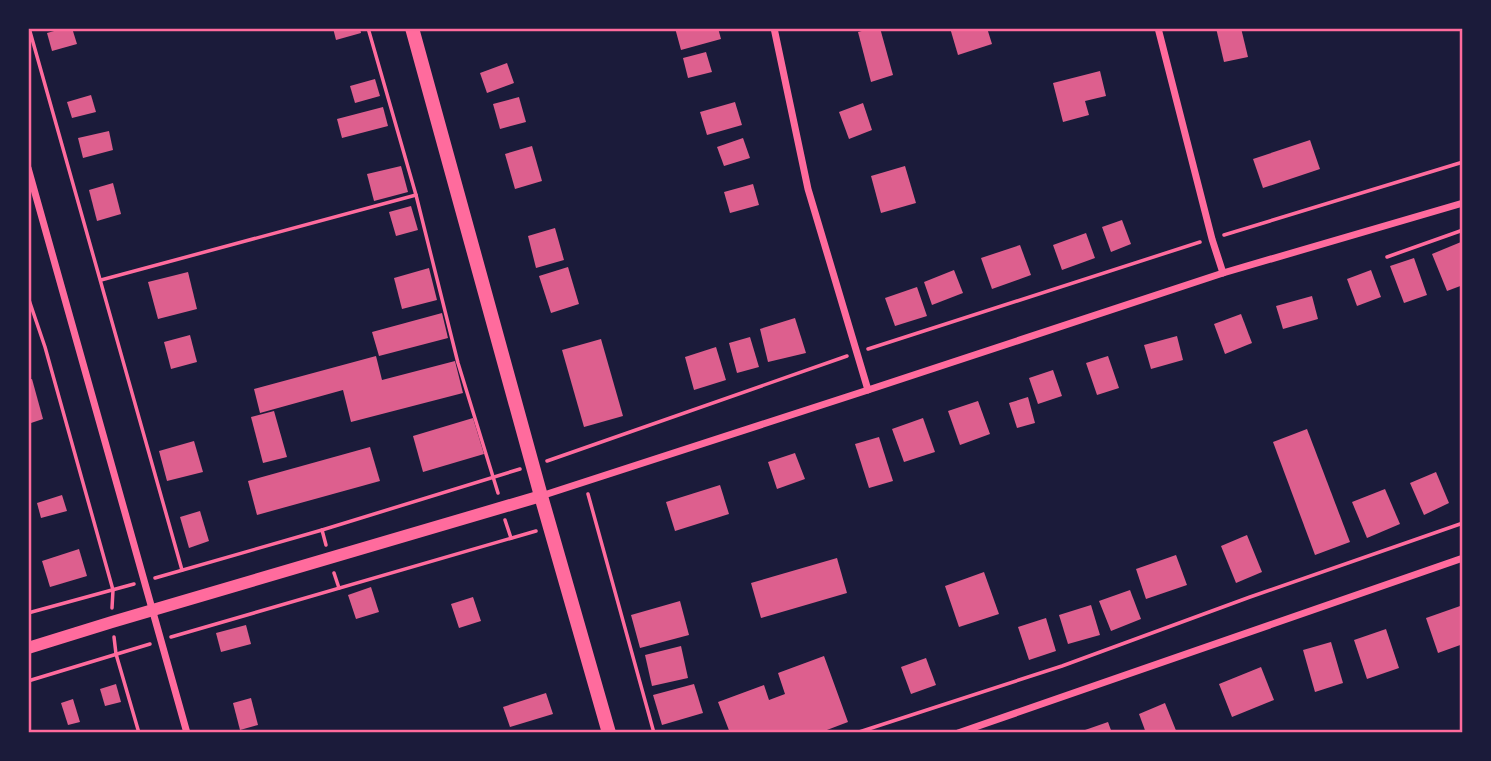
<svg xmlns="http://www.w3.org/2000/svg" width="1491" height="761" viewBox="0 0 1491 761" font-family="'Fira Sans',sans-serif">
	<rect width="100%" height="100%" fill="#1b1b3a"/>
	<g fill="#dd5f8e">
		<polygon points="65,28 72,28 77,44 52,51 47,33"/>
		<polygon points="333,28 360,28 361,33 336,40"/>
		<polygon points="675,28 718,28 721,39 681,50"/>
		<polygon points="873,28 880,28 893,75 871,82 858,32"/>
		<polygon points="950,28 987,28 992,44 958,55"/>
		<polygon points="1216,28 1241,28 1248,57 1224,62"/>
		<polygon points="706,52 712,72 688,78 683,58"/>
		<polygon points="507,63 514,83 487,93 480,73"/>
		<polygon points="1100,71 1106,96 1085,101 1089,115 1063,122 1053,83"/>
		<polygon points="375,79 380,96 355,103 350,86"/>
		<polygon points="91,95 96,112 72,118 67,102"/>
		<polygon points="519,97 526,122 500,129 493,104"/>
		<polygon points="735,102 742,125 707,135 700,112"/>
		<polygon points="863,103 872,130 849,139 839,112"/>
		<polygon points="383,107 388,126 342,138 337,119"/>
		<polygon points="109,131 113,150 83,158 78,138"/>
		<polygon points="743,138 750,158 724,166 717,147"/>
		<polygon points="1310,140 1320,169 1263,188 1253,159"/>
		<polygon points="532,146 542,181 515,189 505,154"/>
		<polygon points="401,166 408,192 374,201 367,174"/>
		<polygon points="905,166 916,203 881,213 871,176"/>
		<polygon points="113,183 121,214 97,221 89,190"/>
		<polygon points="753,184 759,205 730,213 724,192"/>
		<polygon points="411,206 418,230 396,236 389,212"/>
		<polygon points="1122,220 1131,244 1111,252 1102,227"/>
		<polygon points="555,228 564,260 536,268 528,236"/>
		<polygon points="1086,233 1095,258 1062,270 1053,245"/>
		<polygon points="1461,242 1463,248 1463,285 1447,291 1432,254"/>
		<polygon points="1020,245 1031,275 992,289 981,258"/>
		<polygon points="1414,258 1427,295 1404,303 1390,266"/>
		<polygon points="568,267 579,304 551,313 539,276"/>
		<polygon points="429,268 437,300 402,309 394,278"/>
		<polygon points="954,270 963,293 932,305 924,282"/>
		<polygon points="1371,270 1381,297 1357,306 1347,279"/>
		<polygon points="188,272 197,309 158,319 148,282"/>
		<polygon points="917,287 927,316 895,326 885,298"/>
		<polygon points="1312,296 1318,319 1283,329 1276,306"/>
		<polygon points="442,313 448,338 379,356 372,332"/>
		<polygon points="1241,314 1252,343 1225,354 1214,324"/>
		<polygon points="795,318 806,353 768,362 760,329"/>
		<polygon points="190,335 197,362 171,369 164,342"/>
		<polygon points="1177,336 1183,360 1151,369 1144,345"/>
		<polygon points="750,337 759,367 737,373 729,343"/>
		<polygon points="601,339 623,416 584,427 562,350"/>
		<polygon points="716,347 726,380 694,390 685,357"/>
		<polygon points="376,356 382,380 455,361 463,393 351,422 343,390 260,413 254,389"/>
		<polygon points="1108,356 1119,388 1097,395 1086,363"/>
		<polygon points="1053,370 1062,396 1038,404 1029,378"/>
		<polygon points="32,379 43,419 28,424 28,380"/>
		<polygon points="1028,397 1035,423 1017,428 1009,403"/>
		<polygon points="978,401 990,434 960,445 948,411"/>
		<polygon points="274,411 287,457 263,463 251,417"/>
		<polygon points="473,418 484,454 423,472 413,436"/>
		<polygon points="923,418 935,452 904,462 892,429"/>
		<polygon points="1307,429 1350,542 1315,555 1273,442"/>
		<polygon points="879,437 893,481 869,488 855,444"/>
		<polygon points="194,441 203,472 167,481 159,451"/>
		<polygon points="370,447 380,481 257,515 248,481"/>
		<polygon points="795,453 805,479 777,489 768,462"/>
		<polygon points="1436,472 1449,503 1424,515 1410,483"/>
		<polygon points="720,485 729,514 675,531 666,502"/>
		<polygon points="1385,489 1400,524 1367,538 1352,502"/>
		<polygon points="62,495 67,511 41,518 37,503"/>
		<polygon points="200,511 209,541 189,548 180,517"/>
		<polygon points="1247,535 1262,572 1236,583 1221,546"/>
		<polygon points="79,549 87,576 50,587 42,561"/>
		<polygon points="1176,555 1187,585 1146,599 1136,569"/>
		<polygon points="837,558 847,593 761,618 751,583"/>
		<polygon points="984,572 999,614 959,627 945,586"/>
		<polygon points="371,587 379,612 356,619 348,595"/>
		<polygon points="1130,590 1141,619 1111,631 1099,601"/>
		<polygon points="473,597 481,621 459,628 451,604"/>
		<polygon points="680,601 689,635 640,648 631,615"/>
		<polygon points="1091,605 1100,635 1068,644 1059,615"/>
		<polygon points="1463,605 1463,644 1438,653 1426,618"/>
		<polygon points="1046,618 1056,651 1029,660 1018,627"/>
		<polygon points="246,625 251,644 221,652 216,633"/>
		<polygon points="1386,629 1399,668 1367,679 1354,640"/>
		<polygon points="1331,642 1343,683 1315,692 1303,650"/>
		<polygon points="681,646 688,678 652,686 645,655"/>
		<polygon points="824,656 848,722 819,733 730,733 718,702 764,685 769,700 785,694 778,673"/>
		<polygon points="926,658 936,685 911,694 901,667"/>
		<polygon points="1261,667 1274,700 1232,717 1219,684"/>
		<polygon points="116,684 121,702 105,706 100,689"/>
		<polygon points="694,684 703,713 662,725 653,695"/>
		<polygon points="546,693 553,714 510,727 503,707"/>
		<polygon points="251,698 258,725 240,730 233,703"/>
		<polygon points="73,699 80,722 68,725 61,703"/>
		<polygon points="1165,703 1177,733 1146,733 1139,714"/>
		<polygon points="1108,722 1112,733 1086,733 1085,730"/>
	</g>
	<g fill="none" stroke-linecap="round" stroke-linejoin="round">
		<g stroke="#ff6b9d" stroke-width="3.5">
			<polyline points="29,28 182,570"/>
			<polyline points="368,28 416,195 458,363 498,493"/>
			<polyline points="1224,235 1463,162"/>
			<polyline points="1387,257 1463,230"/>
			<polyline points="101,280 416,195"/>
			<polyline points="28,297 45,347 113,590 112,608"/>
			<polyline points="868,349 1200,242"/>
			<polyline points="547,461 847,356"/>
			<polyline points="588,494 654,733"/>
			<polyline points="505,520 511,538"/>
			<polyline points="322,530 326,545"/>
			<polyline points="334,573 339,588"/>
			<polyline points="155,578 322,530 520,469"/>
			<polyline points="28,613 134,584"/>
			<polyline points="114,637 116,654 139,733"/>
			<polyline points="171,637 536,531"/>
			<polyline points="28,681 150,644"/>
			<polyline points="856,733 1062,666 1250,597 1463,523"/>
		</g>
		<g stroke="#ff6b9d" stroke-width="7">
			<polyline points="774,28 808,189 868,390"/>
			<polyline points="1158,28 1212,239 1223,273"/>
			<polyline points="28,168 187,733"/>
			<polyline points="541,496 868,390 1223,273 1463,203"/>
			<polyline points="958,733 1463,558"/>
		</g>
		<polyline stroke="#ff6b9d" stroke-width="12" points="28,648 112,622 541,496"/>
		<polyline stroke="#ff6b9d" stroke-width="14" points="412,28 541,496 609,733"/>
	</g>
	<rect width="1491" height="761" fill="none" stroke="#1b1b3a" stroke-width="60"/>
	<rect x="30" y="30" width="1431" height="701" fill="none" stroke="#ff6b9d" stroke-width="2.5"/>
</svg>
